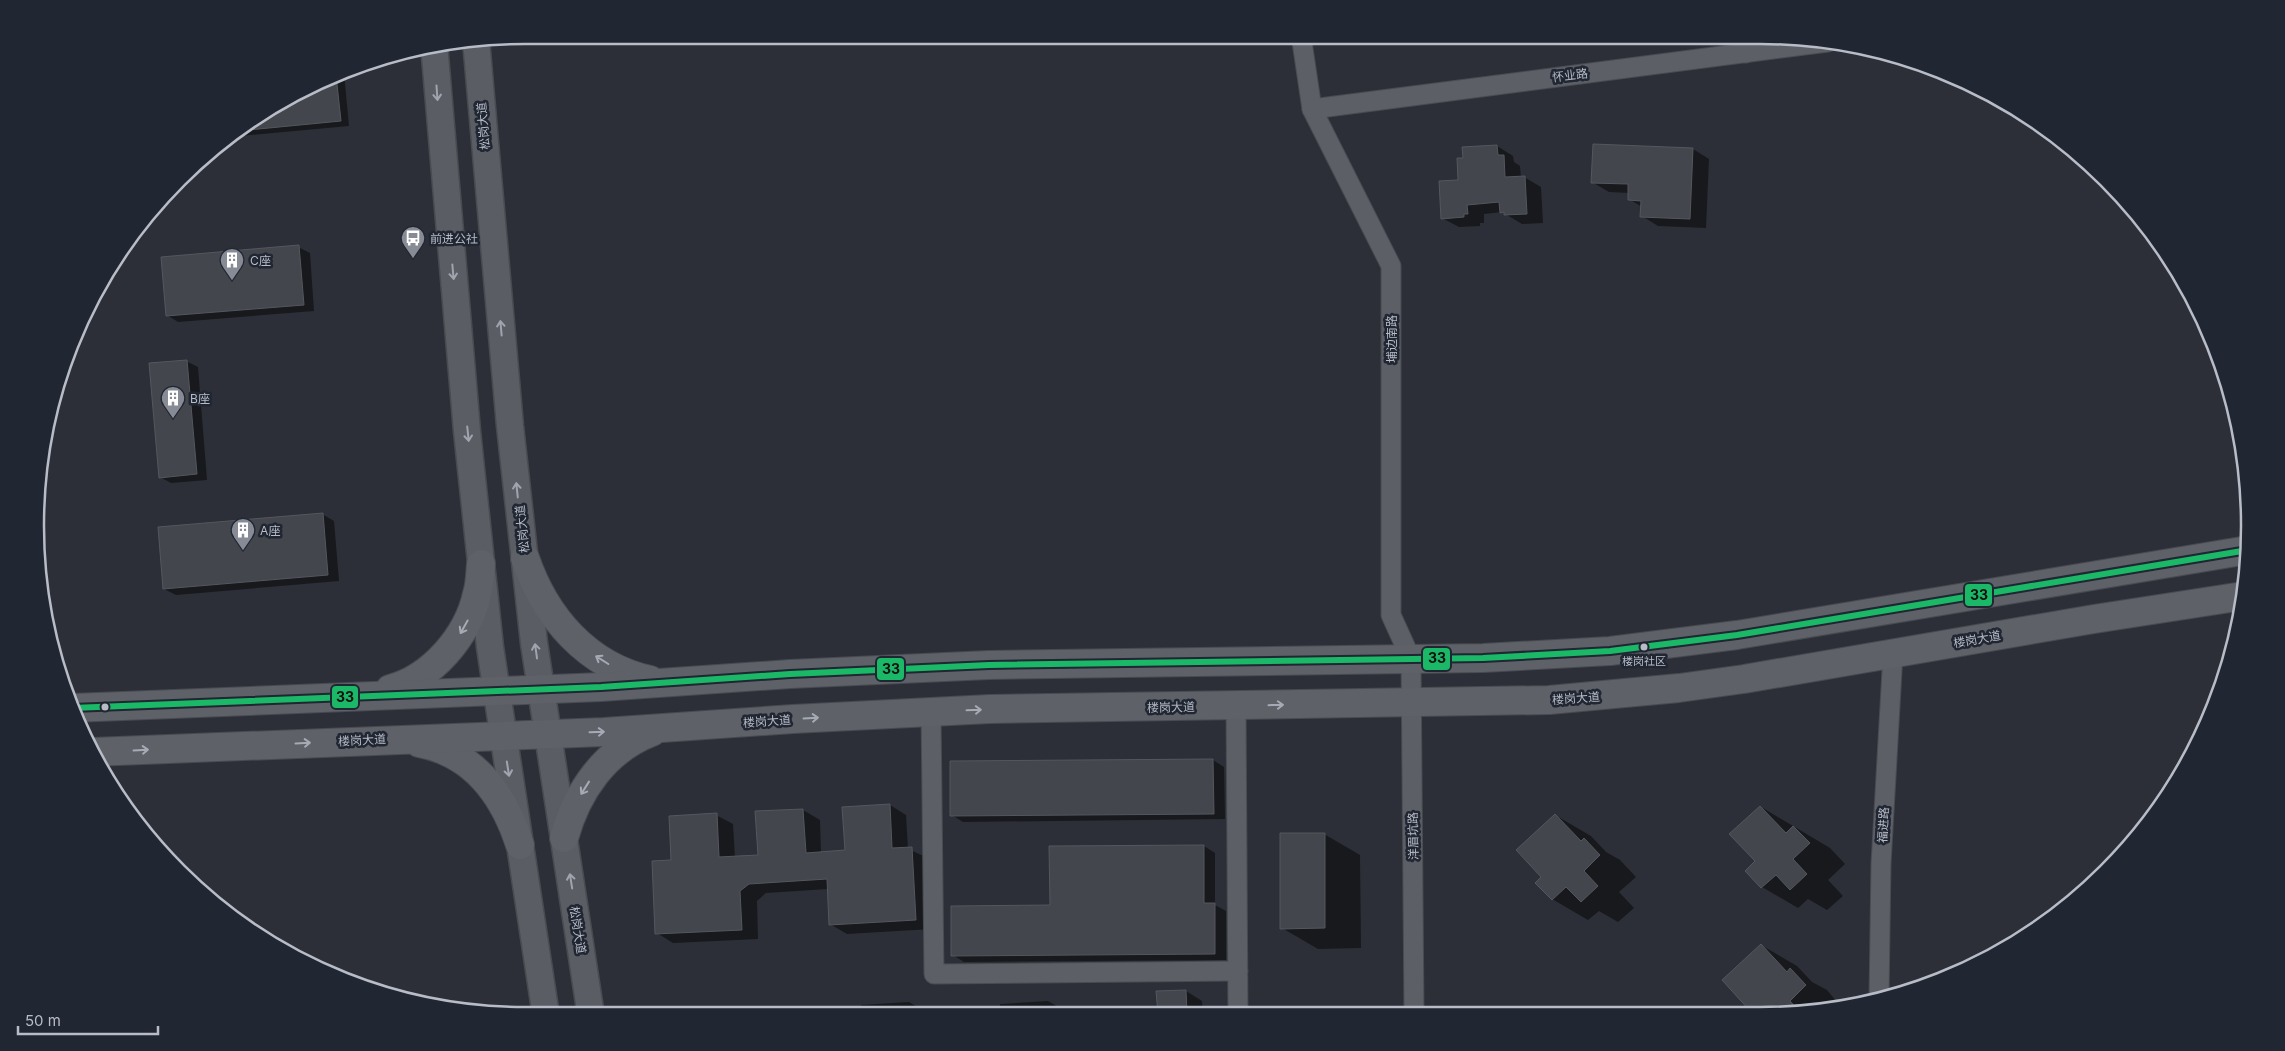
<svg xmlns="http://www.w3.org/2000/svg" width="2285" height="1051" viewBox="0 0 2285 1051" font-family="Inter,'Noto Sans SC',sans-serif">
	<rect width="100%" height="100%" fill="#2c2f37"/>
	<g fill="#0007">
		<polygon points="1401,35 1451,35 1410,40"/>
		<polygon points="344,72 349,126 230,137 281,101 297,93 316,91 315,85"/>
		<polygon points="1497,146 1513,156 1514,162 1520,166 1521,178 1524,177 1541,187 1543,223 1522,224 1502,212 1484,214 1484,223 1480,223 1480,226 1459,227 1442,218 1460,181 1464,159"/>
		<polygon points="1693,149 1709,159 1706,228 1658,226 1642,216 1642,207 1629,199 1629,193 1609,192 1592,182"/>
		<polygon points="298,247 310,253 314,311 178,322 167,315"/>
		<polygon points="186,361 198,367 207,480 171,483 160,477"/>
		<polygon points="322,514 334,521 339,581 176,595 164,589"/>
		<polygon points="1213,760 1224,767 1225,819 963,822 952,815 951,762"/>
		<polygon points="890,805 906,815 908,849 928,858 932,929 847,934 830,924 828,889 766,893 757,901 758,939 673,943 657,933 672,861 716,815 733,824 735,858 759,856 803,810 820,820 821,853 846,852"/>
		<polygon points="1761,807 1830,848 1845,864 1828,880 1843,896 1827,910 1808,899 1798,908 1762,887 1746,871 1757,861"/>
		<polygon points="1555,815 1591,836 1606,852 1620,860 1636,877 1619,892 1634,908 1618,922 1599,911 1588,920 1552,899 1543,877"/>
		<polygon points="1324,834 1360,855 1361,948 1318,949 1282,928"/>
		<polygon points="1204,846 1215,853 1215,905 1226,911 1226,960 964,962 953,955 1051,906"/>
		<polygon points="1761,945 1797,966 1812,982 1827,990 1841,1007 1824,1012 1751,1012"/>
		<polygon points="1186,991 1202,1001 1203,1014 1117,1014 1159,1012"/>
		<polygon points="1048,1001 1065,1011 1065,1014 1000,1014 1000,1004"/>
		<polygon points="909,1002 926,1012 926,1015 861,1015 861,1005"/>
		<polygon points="826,1007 840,1015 778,1015 777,1010"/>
		<polygon points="742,1011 749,1015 694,1015 694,1014"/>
	</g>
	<g fill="#43464c" stroke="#54575f">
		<polygon points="336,75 341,121 238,131 280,101 301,91 314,90 314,85"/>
		<polygon points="1593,144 1693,148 1690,219 1640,217 1641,201 1628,200 1628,184 1591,183"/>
		<polygon points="1497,145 1498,155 1504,155 1505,177 1525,176 1527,214 1504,215 1504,212 1500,213 1499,202 1467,205 1468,214 1464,214 1464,217 1441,219 1439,181 1458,180 1457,158 1463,158 1462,147"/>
		<polygon points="299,245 304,305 166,316 161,257"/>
		<polygon points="187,360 197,474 159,478 149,363"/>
		<polygon points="323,513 328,575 163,589 158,527"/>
		<polygon points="1213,759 1214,814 950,816 950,761"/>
		<polygon points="890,804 892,848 912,847 916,920 829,925 827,879 749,884 740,891 742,930 655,934 652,861 671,860 669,816 717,813 719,857 738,856 758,855 755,811 803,809 806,853 845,850 842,807"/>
		<polygon points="1760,806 1786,833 1793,826 1810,843 1793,859 1807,874 1790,890 1776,875 1761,888 1745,871 1755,861 1729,834"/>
		<polygon points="1555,814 1581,841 1584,838 1600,855 1584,871 1598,886 1581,902 1566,887 1552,900 1535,883 1541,877 1516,850"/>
		<polygon points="1280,833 1325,833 1325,928 1280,929"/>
		<polygon points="1204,845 1204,903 1215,903 1215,954 951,956 951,906 1050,905 1049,846"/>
		<polygon points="1761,944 1787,972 1790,968 1806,985 1790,1001 1800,1012 1751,1012 1722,980"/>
		<polygon points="1186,990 1187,1014 1158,1014 1156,991"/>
	</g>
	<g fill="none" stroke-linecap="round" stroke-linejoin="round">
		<g stroke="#484b50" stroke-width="21">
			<g id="minor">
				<polyline points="1301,35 1312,109 1391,266 1391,615 1411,659 1414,1013"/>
				<polyline points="1742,35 1746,53"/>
				<polyline points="1312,109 1828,42"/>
				<polyline points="1236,706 1238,1014"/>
				<polyline points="931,712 934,974 1238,971"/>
				<polyline points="1879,997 1881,864 1893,653"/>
			</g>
		</g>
		<g stroke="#484b50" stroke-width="29">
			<g id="secondary">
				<polyline points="476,40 510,426 534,643 591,1016"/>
				<polyline points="434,44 467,431 490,647 546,1016"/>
			</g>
		</g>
		<g stroke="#474a51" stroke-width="30">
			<g id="primary">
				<path d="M525 558C545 617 587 666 650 680"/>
				<path d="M390 689C432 678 468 636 477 594 480 585 480 574 481 564"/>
				<polyline points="72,708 601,687 790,674 989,665 1483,658 1610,651 1737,635 2248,550"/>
				<path d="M419 743C474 753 504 795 520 845"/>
				<polyline points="92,752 604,732 793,719 990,709 1549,700 1679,688 1744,679 2094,619 2243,596"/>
				<path d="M564 838C577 791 605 750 652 732"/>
			</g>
		</g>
		<use href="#minor" stroke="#5c5f66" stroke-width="19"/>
		<use href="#secondary" stroke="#5a5d64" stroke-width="26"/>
		<use href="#primary" stroke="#5e6167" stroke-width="28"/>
		<g stroke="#202632" stroke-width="10">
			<polyline id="bus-1" points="72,708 601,687 790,674 989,665 1483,658 1610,651 1737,635 2248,550"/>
		</g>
		<use href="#bus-1" stroke="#1ab867" stroke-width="6"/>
	</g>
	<defs><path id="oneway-shaft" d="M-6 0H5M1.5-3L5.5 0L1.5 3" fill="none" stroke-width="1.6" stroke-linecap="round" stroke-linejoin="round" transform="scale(1.25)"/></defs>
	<g stroke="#a0a4ae">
		<use href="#oneway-shaft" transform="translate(437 93) rotate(86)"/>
		<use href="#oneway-shaft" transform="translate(453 272) rotate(85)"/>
		<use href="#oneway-shaft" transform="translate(501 328) rotate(-95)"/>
		<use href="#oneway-shaft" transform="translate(468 434) rotate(84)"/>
		<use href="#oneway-shaft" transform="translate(517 490) rotate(-96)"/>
		<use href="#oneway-shaft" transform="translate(536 651) rotate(-98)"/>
		<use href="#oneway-shaft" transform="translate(508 769) rotate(81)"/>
		<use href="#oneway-shaft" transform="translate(571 881) rotate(-99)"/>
	</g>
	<g stroke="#a5aab4">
		<use href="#oneway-shaft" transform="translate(464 627) rotate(119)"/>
		<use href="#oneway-shaft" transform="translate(602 660) rotate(-148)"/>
		<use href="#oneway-shaft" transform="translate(1276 705) rotate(-1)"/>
		<use href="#oneway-shaft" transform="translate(974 710) rotate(-2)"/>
		<use href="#oneway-shaft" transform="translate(811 718) rotate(-3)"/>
		<use href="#oneway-shaft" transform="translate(597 732) rotate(-2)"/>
		<use href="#oneway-shaft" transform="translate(303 743) rotate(-3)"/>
		<use href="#oneway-shaft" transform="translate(141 750) rotate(-3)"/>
		<use href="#oneway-shaft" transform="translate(585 788) rotate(122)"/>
	</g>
	<defs>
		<g id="bus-pin" transform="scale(1.25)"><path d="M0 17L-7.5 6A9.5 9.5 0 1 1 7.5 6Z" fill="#868b95" stroke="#202632"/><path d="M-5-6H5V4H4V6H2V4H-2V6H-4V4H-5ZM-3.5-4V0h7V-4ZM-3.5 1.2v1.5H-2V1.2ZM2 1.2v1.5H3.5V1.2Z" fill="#fff"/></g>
		<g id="building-pin" transform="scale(1.25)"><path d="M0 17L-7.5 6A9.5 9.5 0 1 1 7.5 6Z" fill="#868b95" stroke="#202632"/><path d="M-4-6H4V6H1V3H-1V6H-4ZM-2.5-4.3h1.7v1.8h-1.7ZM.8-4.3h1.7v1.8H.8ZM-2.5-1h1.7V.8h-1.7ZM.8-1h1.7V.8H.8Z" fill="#fff"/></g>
	</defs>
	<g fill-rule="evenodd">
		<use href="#bus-pin" x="413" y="238"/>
		<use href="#building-pin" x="232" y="260"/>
		<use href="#building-pin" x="173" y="398"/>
		<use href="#building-pin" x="243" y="530"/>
	</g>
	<g fill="#b7bcc7" stroke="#202632" stroke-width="2">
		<circle cx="1644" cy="647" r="4.5"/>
		<circle cx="105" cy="707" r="4.5"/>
	</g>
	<g text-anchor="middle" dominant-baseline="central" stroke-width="5" stroke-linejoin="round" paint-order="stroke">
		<g font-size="11" fill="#b7bcc7" stroke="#202632">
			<text x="1644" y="661">楼岗社区</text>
		</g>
		<g font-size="12" fill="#b7bcc7" stroke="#202632">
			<text transform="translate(1570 75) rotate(-7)">怀业路</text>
			<text transform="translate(483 126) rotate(-95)">松岗大道</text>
			<text transform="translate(1391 339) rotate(-90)">埔边南路</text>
			<text transform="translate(522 529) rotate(-96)">松岗大道</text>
			<text transform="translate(1977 639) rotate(-10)">楼岗大道</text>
			<text transform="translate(1576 698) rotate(-4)">楼岗大道</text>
			<text transform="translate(1171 707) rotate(-1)">楼岗大道</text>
			<text transform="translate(767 721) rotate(-4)">楼岗大道</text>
			<text transform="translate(362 740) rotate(-3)">楼岗大道</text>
			<text transform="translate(1883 825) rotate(-87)">福进路</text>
			<text transform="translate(1413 836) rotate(-91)">洋眉坑路</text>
			<text transform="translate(578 930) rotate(81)">松岗大道</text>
		</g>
		<g font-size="12" fill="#b7bcc7" stroke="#202632" text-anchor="start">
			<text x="430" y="238">前进公社</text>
			<text x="250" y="260">C座</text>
			<text x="190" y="398">B座</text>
			<text x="260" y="530">A座</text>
		</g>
	</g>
	<path d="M0 0H2285V1051H0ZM525 44H1760A481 481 0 0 1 2241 525V526A481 481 0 0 1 1760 1007H525A481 481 0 0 1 44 526V525A481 481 0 0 1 525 44Z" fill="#202632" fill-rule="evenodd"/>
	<path fill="none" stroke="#b7bcc7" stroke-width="2.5" d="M525 44H1760A481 481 0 0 1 2241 525V526A481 481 0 0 1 1760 1007H525A481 481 0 0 1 44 526V525A481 481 0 0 1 525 44Z"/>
	<g stroke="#202632" stroke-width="2">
		<rect x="1964" y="583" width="29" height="24" rx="5" fill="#1ab867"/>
		<rect x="1422" y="647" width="29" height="24" rx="5" fill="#1ab867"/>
		<rect x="876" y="657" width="29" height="24" rx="5" fill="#1ab867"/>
		<rect x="331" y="685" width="28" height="24" rx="5" fill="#1ab867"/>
	</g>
	<g font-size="14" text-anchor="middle" font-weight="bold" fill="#111">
		<text x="1979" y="600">33</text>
		<text x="1437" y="663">33</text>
		<text x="891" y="674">33</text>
		<text x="345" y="702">33</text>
	</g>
	<path d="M18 1026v8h140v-8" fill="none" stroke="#b7bcc7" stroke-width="2.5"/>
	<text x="25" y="1026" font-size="15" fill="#b7bcc7" stroke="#202632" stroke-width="4" paint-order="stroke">50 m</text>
</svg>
